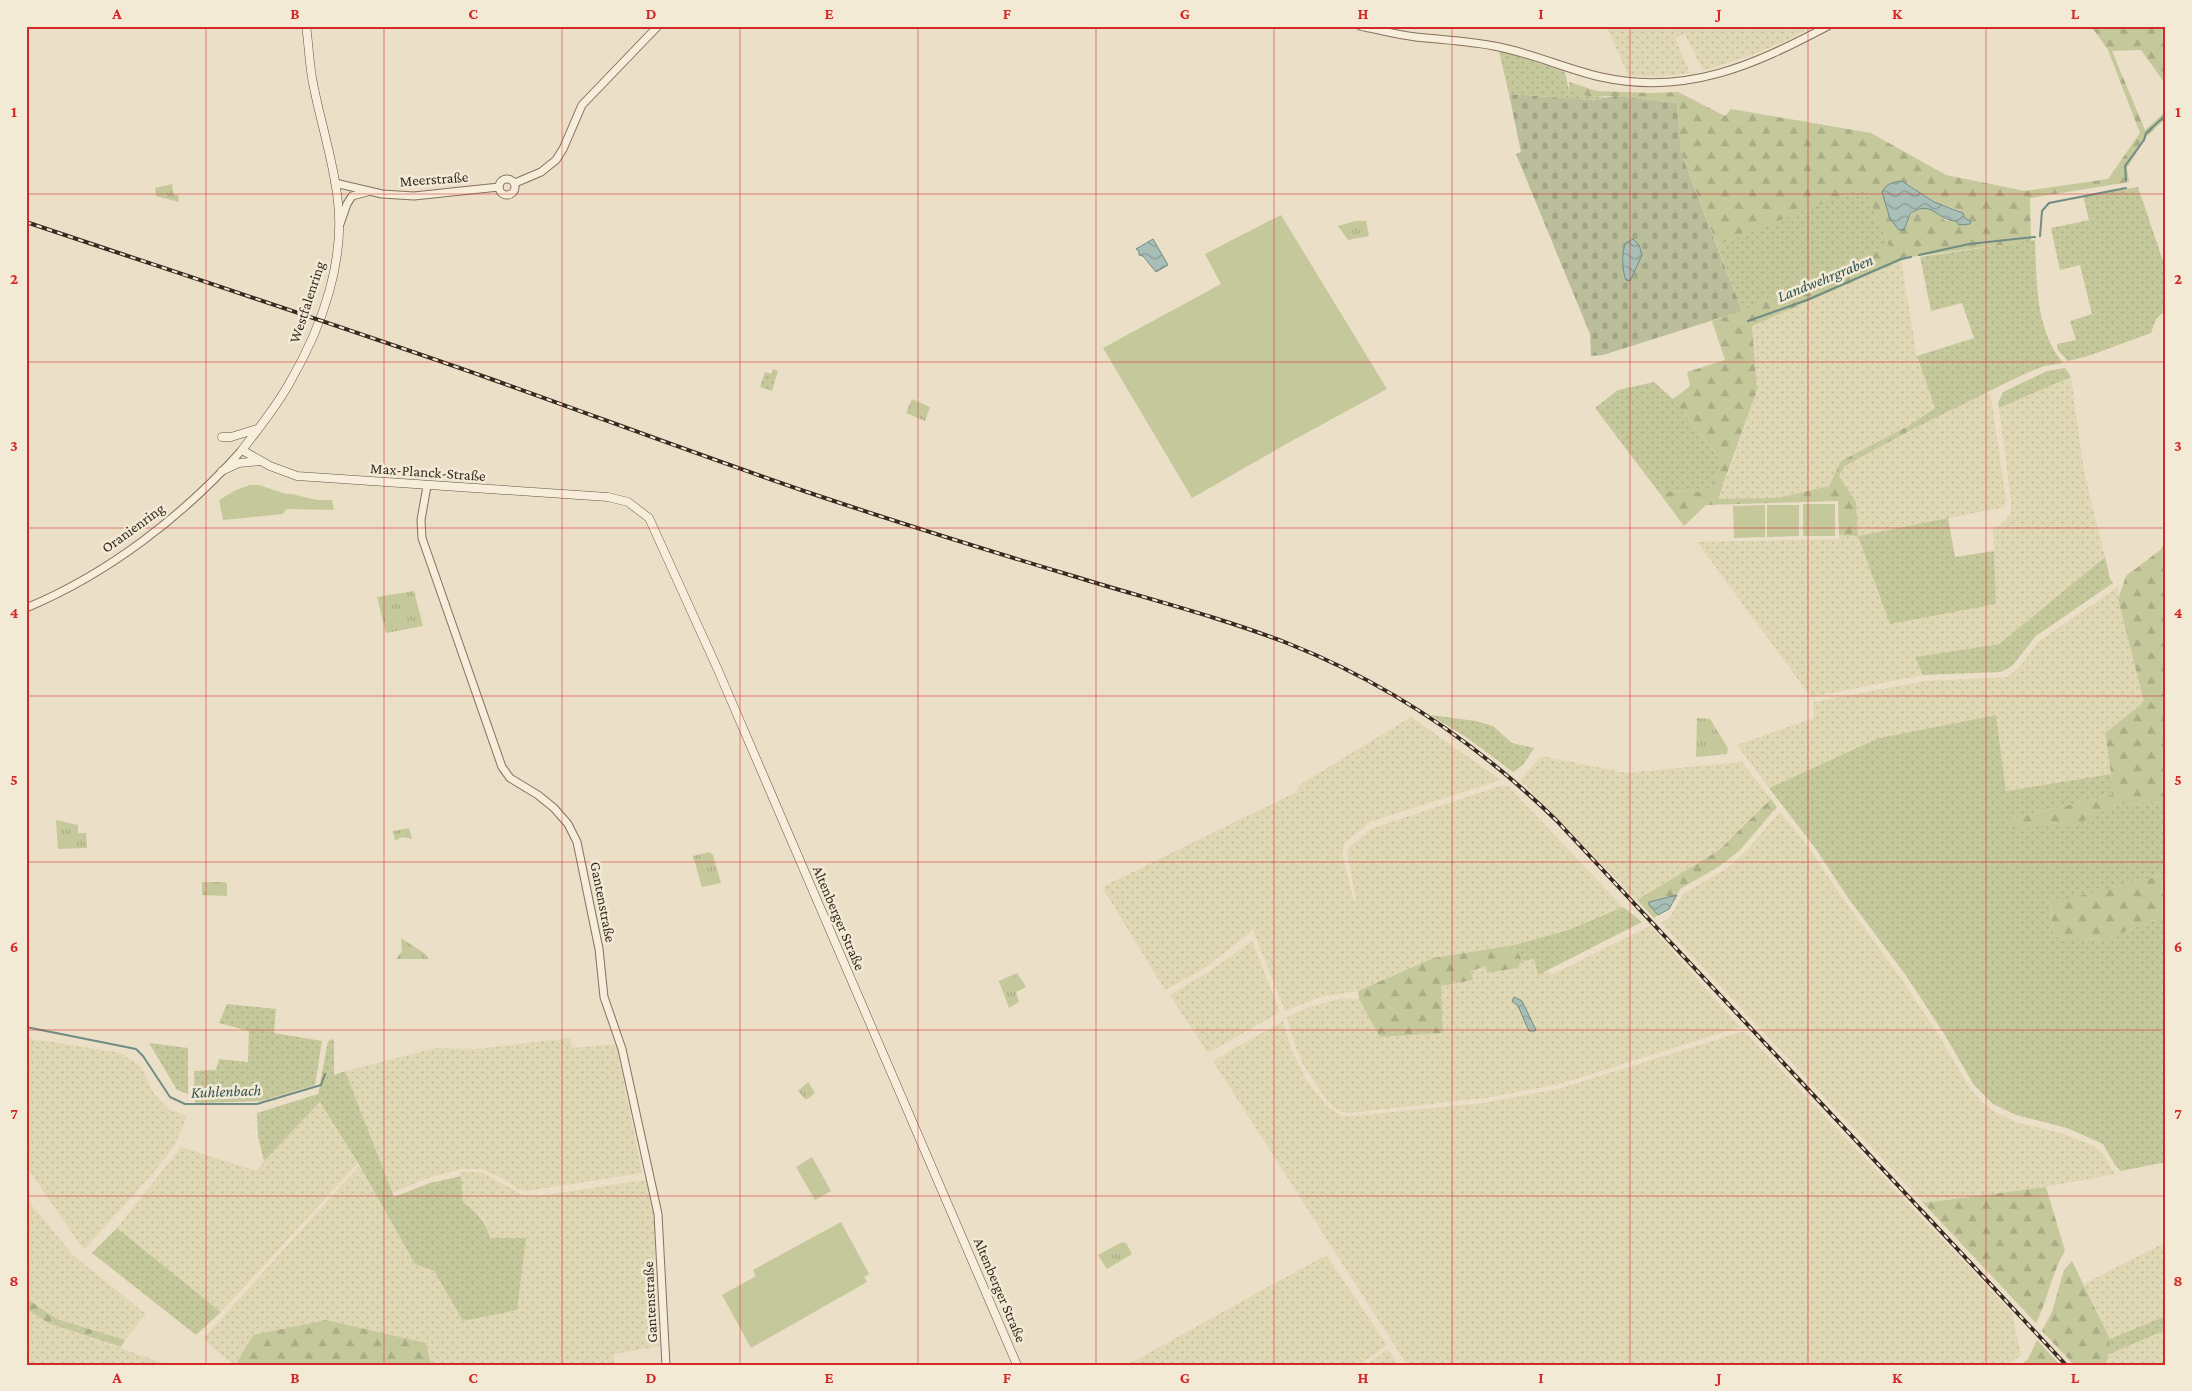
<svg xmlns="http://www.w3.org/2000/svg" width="2192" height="1391" viewBox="0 0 2192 1391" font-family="'Crimson Pro',serif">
	<defs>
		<pattern id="farmland-dots" width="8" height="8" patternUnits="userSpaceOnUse" patternTransform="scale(1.25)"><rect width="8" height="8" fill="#e0d8b5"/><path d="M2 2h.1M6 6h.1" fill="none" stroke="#c1ba9b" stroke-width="1.8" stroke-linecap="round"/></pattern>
		<pattern id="grass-dots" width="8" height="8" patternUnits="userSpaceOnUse" patternTransform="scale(1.25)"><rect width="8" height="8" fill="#c5c89b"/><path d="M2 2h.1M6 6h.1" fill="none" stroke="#aaac85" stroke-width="1.8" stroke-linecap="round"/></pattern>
		<pattern id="forest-firs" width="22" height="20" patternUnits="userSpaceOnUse" patternTransform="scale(1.25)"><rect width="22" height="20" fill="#c5c89b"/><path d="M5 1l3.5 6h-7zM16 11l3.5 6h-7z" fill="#aaac85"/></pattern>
		<pattern id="cemetery-stones" width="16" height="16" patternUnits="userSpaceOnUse" patternTransform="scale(1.25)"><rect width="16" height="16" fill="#bbbe9a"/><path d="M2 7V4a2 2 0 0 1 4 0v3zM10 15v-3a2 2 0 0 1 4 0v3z" fill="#a1a384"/></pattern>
		<pattern id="park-tufts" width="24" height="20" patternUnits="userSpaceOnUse" patternTransform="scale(1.25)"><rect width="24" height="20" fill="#c5c89b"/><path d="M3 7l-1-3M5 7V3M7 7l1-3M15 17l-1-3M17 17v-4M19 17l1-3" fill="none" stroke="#aaac85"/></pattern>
		<pattern id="water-waves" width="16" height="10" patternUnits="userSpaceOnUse" patternTransform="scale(1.25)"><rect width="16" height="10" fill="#a8bfb8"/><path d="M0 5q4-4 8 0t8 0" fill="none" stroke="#8a9b95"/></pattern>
	</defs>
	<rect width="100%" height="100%" fill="#ebdfc7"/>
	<g fill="url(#farmland-dots)">
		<polygon points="1606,26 1813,26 1790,39 1752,55 1703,71 1685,34 1675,38 1690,73 1657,77 1628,75"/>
		<polygon points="1901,261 1917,356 1935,408 1908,426 1841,461 1829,486 1777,498 1717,500 1729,472 1757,390 1752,326"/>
		<polygon points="2071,377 2084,472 2105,557 1999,644 1915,657 1923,675 1811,697 1697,542 1839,539 1839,535 1858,535 1856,502 1839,477 1845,466 1944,412 1989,392 1992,402 2006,500 2005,507 1858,536 1996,604 1993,530 2004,522 2011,513 2011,501 1999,408"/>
		<polygon points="2118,587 2118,599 2144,702 2105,733 2111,774 2006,791 1996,715 1879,738 1769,788 1737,745 1814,718 1813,702 1925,681 2008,677 2021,665 2039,641"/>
		<polygon points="1411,717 1501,780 1370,822 1345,843 1342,854 1354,901 1356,900 1347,852 1349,847 1373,828 1500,786 1508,786 1623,907 1568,930 1515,945 1433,958 1358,991 1320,997 1285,1011 1253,930 1205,968 1165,990 1102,887 1296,792 1301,784"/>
		<polygon points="1541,756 1627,773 1742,762 1771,799 1718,851 1637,900 1520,780"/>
		<polygon points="1780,812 1810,849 1839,893 1902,980 1938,1034 1970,1088 1982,1102 1997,1113 2016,1122 2061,1133 2094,1146 2102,1153 2115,1174 2046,1187 1923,1203 1661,923 1670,917 1683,894 1726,869 1746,851"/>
		<polygon points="1650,926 1740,1027 1560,1084 1486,1098 1349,1113 1342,1112 1333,1107 1321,1092 1303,1064 1295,1045 1287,1017 1309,1007 1342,998 1359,999 1380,1037 1443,1033 1440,986 1473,980 1471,971 1486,966 1487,973 1517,968 1522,961 1534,959 1538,974 1548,970 1551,975"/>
		<polygon points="1252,941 1280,1012 1208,1053 1170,995 1210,971"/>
		<polygon points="1283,1021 1291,1049 1307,1081 1327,1106 1343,1117 1483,1103 1558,1089 1744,1031 2012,1313 2021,1355 2008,1365 1407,1365 1213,1061"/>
		<polygon points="26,1038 121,1053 141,1067 153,1092 168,1109 187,1116 175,1145 155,1171 84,1250 26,1166"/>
		<polygon points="570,1038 573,1048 616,1044 642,1173 527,1191 518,1189 500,1177 481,1169 461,1169 428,1178 392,1193 345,1071 435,1048 476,1049"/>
		<polygon points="320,1102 358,1163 221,1312 117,1228 181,1147 257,1171 264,1161"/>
		<polygon points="359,1166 415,1264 434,1271 463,1321 526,1238 490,1238 487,1226 483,1219 463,1202 460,1172 481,1172 525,1196 545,1195 646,1180 654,1219 660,1346 614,1354 614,1365 431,1365 426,1343 253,1335 234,1365 203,1339"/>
		<polygon points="26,1198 73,1255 146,1314 125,1340 57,1319 26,1298"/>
		<polygon points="2166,1242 2166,1317 2110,1339 2084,1284"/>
		<polygon points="1326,1255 1387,1345 1359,1365 1127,1365"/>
		<polygon points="26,1309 50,1324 169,1365 26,1365"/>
		<polygon points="2166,1330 2166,1365 2106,1365 2107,1355"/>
		<polygon points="1388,1349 1398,1365 1366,1365"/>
	</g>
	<g fill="url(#grass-dots)">
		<polygon points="1499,51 1517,55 1565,72 1569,91 1591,97 1605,97 1591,100 1509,94"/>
		<polygon points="1864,186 1889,246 1742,311 1717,245"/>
		<polygon points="2138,187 2166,270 2166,310 2156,319 2151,333 2088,356 2068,361 2058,350 2057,344 2076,340 2070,321 2092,314 2080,265 2060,270 2051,228 2089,220 2083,196"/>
		<path d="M2035 240C2037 282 2035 329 2063 363L2044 366 2020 376 1911 430 1908 426 1935 408 1917 356 1974 338 1962 303 1931 311 1920 257Z"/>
		<polygon points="2065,368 2071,377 1999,408 1998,403 2003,392 2047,371"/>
		<polygon points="773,369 778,371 772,391 760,387 765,372 772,374"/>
		<polygon points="1654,382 1673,399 1722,462 1708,492 1658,491 1595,408 1618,390"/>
		<polygon points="1948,518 1955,557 1994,551 1996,604 1890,624 1858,536"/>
		<polygon points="2105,557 2110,579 2113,583 2036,636 2012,666 2001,672 1923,675 1915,657 1999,644"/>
		<polygon points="1430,715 1476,721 1493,726 1512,743 1534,748 1523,765 1513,772 1466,737"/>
		<polygon points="1996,715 2006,791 2111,774 2114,794 2008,820 2121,804 2166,802 2166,872 2152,878 2050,904 2054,937 2104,939 2166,916 2166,1162 2121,1171 2115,1165 2103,1144 2067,1128 2016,1115 1993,1104 1974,1085 1943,1032 1907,977 1846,895 1816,849 1769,788 1879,738"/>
		<polygon points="1623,907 1642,922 1538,975 1534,959 1522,961 1515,945 1568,930"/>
		<polygon points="227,1004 276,1009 274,1033 322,1041 315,1085 261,1101 195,1103 194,1071 216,1070 219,1059 248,1062 249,1031 219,1023"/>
		<path d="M334 1039V1075L345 1071 394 1197 430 1183 461 1176 463 1202C476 1213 486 1220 490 1238H526L517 1310 463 1321 434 1271 415 1264 358 1163 320 1102 264 1161 258 1137 257 1113 318 1094 328 1041Z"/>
		<polygon points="149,1043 188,1048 188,1094 177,1090"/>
		<polygon points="117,1228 221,1312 196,1335 92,1253"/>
		<polygon points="2166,1316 2166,1330 2107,1355 2110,1339"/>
	</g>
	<g fill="url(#forest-firs)" fill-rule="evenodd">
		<path d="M2091 26H2166V85L2141 50 2112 51 2145 130 2166 111V118L2147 136 2127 168 2129 182 2030 198 2031 241 1910 257 1752 326 1757 390 1718 499 1777 498 1829 486 1841 461 1908 426 1911 430 1845 466 1839 476 1856 502 1858 536 1839 535 1838 501 1706 505 1684 526 1658 491 1708 492 1722 462 1673 399 1690 386 1687 372 1725 360 1712 321 1742 311 1889 246 1864 187 1717 245 1681 153 1677 103 1615 96 1591 97 1569 91V82L1597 91 1653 93 1678 92 1725 116 1731 109 1871 133 1946 175 2025 191 2108 179 2140 133 2108 50ZM1907 183 1934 202 1959 210 1968 221 1971 222 1946 221 1932 209 1924 208 1916 210 1907 219Z"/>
		<polygon points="2166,543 2166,552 2163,557 2166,562 2166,802 2121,804 2078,823 2011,829 2008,820 2114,794 2105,733 2144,702 2118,599 2126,576 2159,551"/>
		<polygon points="1771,799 1777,807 1740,850 1720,866 1680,889 1677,895 1649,902 1649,905 1658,915 1654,918 1637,900 1718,851"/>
		<polygon points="2166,872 2166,916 2104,939 2054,937 2050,903 2152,878"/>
		<polygon points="1515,945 1522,961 1517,968 1487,973 1486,966 1471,971 1473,980 1441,986 1443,1033 1380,1037 1359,999 1358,991 1433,958"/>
		<path d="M2046 1187 2065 1251C2051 1274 2048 1300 2036 1323L1923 1203Z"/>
		<polygon points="2072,1261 2110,1339 2106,1365 2074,1365 2042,1331 2052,1312 2064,1270"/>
		<polygon points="26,1298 57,1319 125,1340 121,1347 50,1324 26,1309"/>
		<polygon points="326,1320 426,1343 431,1365 235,1365 253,1335"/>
		<polygon points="2037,1340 2060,1365 2021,1365 2028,1359"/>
	</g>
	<polygon fill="url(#cemetery-stones)" points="1509,94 1591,100 1615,96 1677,103 1681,153 1742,311 1603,355 1591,356 1590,334 1516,154 1521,152"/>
	<g fill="url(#park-tufts)">
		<polygon points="172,184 174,195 178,195 179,202 156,196 155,188"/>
		<polygon points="1355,221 1366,221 1369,236 1348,240 1338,226"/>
		<polygon points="912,399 930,407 925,421 906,413"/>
		<polygon points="414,591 423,626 386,633 377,597"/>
		<polygon points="1697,718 1710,719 1728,748 1727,754 1696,757"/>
		<polygon points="56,820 78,825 78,833 86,833 87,848 58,849"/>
		<polygon points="409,828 412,839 402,837 395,841 393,831"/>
		<polygon points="709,852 713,855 721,883 702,887 693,856"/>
		<polygon points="202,882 225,882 227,884 227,896 202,895"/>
		<polygon points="401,938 424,953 429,959 396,959 402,951"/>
		<polygon points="1017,973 1026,987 1016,992 1019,1002 1009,1008 999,981"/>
		<polygon points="808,1082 815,1093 808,1099 805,1099 798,1091"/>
		<polygon points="1122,1242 1126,1243 1132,1254 1107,1269 1098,1255"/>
	</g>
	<g fill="#c5c89b">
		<polygon points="1281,215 1387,389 1288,443 1192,498 1103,348 1221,284 1205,254"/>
		<polygon points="250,485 259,485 286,494 292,494 317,500 332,500 334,510 286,509 283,514 223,520 219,500 236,490"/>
		<rect x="1803" y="504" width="32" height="32"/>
		<polygon points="1765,505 1765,537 1734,538 1733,506"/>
		<polygon points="1767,505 1799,505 1799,536 1767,537"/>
		<polygon points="812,1157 831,1191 815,1200 796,1167"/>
		<polygon points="841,1222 869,1274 864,1277 867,1282 751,1348 722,1295 756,1276 753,1270"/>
	</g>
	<g fill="url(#water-waves)" stroke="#6f8d85">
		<path d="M1902 181 1934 202 1963 213 1964 217 1971 222 1970 224 1959 225 1956 221C1937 221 1932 198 1910 214L1904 230H1899L1890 219 1882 192C1887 183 1893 182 1902 181Z"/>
		<polygon points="1153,239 1168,265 1156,272 1143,256 1139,255 1139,251 1136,249"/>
		<path d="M1633 239 1639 245 1642 255 1630 281 1626 280C1622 271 1621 252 1626 243Z"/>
		<polygon points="1677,895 1669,909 1658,915 1649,905 1649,902"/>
		<polygon points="1514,997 1522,1001 1536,1030 1535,1031 1529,1031 1518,1006 1512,1001"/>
	</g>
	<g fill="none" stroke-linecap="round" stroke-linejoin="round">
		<g stroke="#6f8d85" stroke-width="2">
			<polyline points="2126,180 2125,166 2144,140 2146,133 2166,115"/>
			<polyline points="2040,236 2042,211 2049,203 2126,188"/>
			<polyline points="1919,255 1969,244 2035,237"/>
			<polyline points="1748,321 1807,300 1901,259 1911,257"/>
			<polyline points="26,1027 136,1049 143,1056 170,1097 185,1104 257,1104 321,1085 325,1074"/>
		</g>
		<g stroke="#85715e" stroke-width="9">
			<g id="tertiary">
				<path d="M1360 26C1379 30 1397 35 1416 37 1444 40 1472 41 1499 47 1534 54 1566 69 1601 77 1687 96 1754 65 1828 26"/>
				<circle cx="507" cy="187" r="8"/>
				<polyline points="335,183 382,194 414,196 499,187"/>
				<polyline points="515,183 541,172 556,160 563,149 582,105 658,26"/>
				<polyline points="340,224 347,204 352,196 367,192"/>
				<polyline points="427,486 421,520 422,538 502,767 510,778 538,795 554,808 568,824 577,842 599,949 604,997 622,1049 658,1214 666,1365"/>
				<path d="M26 608C108 574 183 516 242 450"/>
			</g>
		</g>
		<g stroke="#675341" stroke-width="9">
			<g id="secondary">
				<path d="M306 26C309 45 309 64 313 83 320 120 332 156 337 194 347 258 322 327 290 382 277 406 259 428 242 450L270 466 297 476 608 497 628 502 649 518 718 670 1017 1365"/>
				<polyline points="222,437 231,437 257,429"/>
				<polyline points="222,471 239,463 260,461"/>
			</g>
		</g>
		<use href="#tertiary" stroke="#f6edda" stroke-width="7"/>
		<use href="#secondary" stroke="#f6edda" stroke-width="8"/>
		<g stroke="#372a20" stroke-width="4">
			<path id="rail" d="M26 222C181 274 337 325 491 379 595 416 699 455 804 491 893 521 983 549 1073 576 1144 598 1217 616 1287 643 1388 683 1478 744 1556 820L2066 1365"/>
		</g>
		<use href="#rail" stroke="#f3ead6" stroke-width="2" stroke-dasharray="5.5" stroke-linecap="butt"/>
	</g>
	<path fill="none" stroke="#d62828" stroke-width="1" stroke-opacity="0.55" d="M206 26V1365M384 26V1365M562 26V1365M740 26V1365M918 26V1365M1096 26V1365M1274 26V1365M1452 26V1365M1630 26V1365M1808 26V1365M1986 26V1365M26 194H2166M26 362H2166M26 528H2166M26 696H2166M26 862H2166M26 1030H2166M26 1196H2166"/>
	<g text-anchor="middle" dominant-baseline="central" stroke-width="5" stroke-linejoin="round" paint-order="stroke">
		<g font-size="15" fill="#372a20" stroke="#f3ead6">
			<text transform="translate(434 179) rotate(-4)">Meerstraße</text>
			<text transform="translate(307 302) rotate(-72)">Westfalenring</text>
			<text transform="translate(428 472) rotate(4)">Max-Planck-Straße</text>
			<text transform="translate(133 528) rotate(-36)">Oranienring</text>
			<text transform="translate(603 902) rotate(79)">Gantenstraße</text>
			<text transform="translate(839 918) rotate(67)">Altenberger Straße</text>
			<text transform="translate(1000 1290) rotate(67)">Altenberger Straße</text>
			<text transform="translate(650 1302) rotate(-93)">Gantenstraße</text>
		</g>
		<g font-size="16" font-style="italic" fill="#315552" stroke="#f3ead6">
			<text transform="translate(1825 278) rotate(-22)">Landwehrgraben</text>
			<text transform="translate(226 1091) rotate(-2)">Kuhlenbach</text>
		</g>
	</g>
	<rect width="2192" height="1391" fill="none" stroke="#f3ead6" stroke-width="55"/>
	<rect x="28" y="28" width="2136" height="1336" fill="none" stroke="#d62828" stroke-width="2"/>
	<g font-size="16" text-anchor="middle" font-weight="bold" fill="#d62828">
		<text x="117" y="19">A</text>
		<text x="295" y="19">B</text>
		<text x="473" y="19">C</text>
		<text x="651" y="19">D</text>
		<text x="829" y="19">E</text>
		<text x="1007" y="19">F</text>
		<text x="1185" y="19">G</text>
		<text x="1363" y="19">H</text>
		<text x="1541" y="19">I</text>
		<text x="1719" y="19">J</text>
		<text x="1897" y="19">K</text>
		<text x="2075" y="19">L</text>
		<text x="14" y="117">1</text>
		<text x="2178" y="117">1</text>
		<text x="14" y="284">2</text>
		<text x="2178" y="284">2</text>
		<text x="14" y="451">3</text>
		<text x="2178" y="451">3</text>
		<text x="14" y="618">4</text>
		<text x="2178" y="618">4</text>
		<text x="14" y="785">5</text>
		<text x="2178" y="785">5</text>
		<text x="14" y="952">6</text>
		<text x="2178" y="952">6</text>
		<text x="14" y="1119">7</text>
		<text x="2178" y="1119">7</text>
		<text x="14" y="1286">8</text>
		<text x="2178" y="1286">8</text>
		<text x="117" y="1383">A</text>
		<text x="295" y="1383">B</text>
		<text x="473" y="1383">C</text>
		<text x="651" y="1383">D</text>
		<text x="829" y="1383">E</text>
		<text x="1007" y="1383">F</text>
		<text x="1185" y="1383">G</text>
		<text x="1363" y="1383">H</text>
		<text x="1541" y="1383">I</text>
		<text x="1719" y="1383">J</text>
		<text x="1897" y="1383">K</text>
		<text x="2075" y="1383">L</text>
	</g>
</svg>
